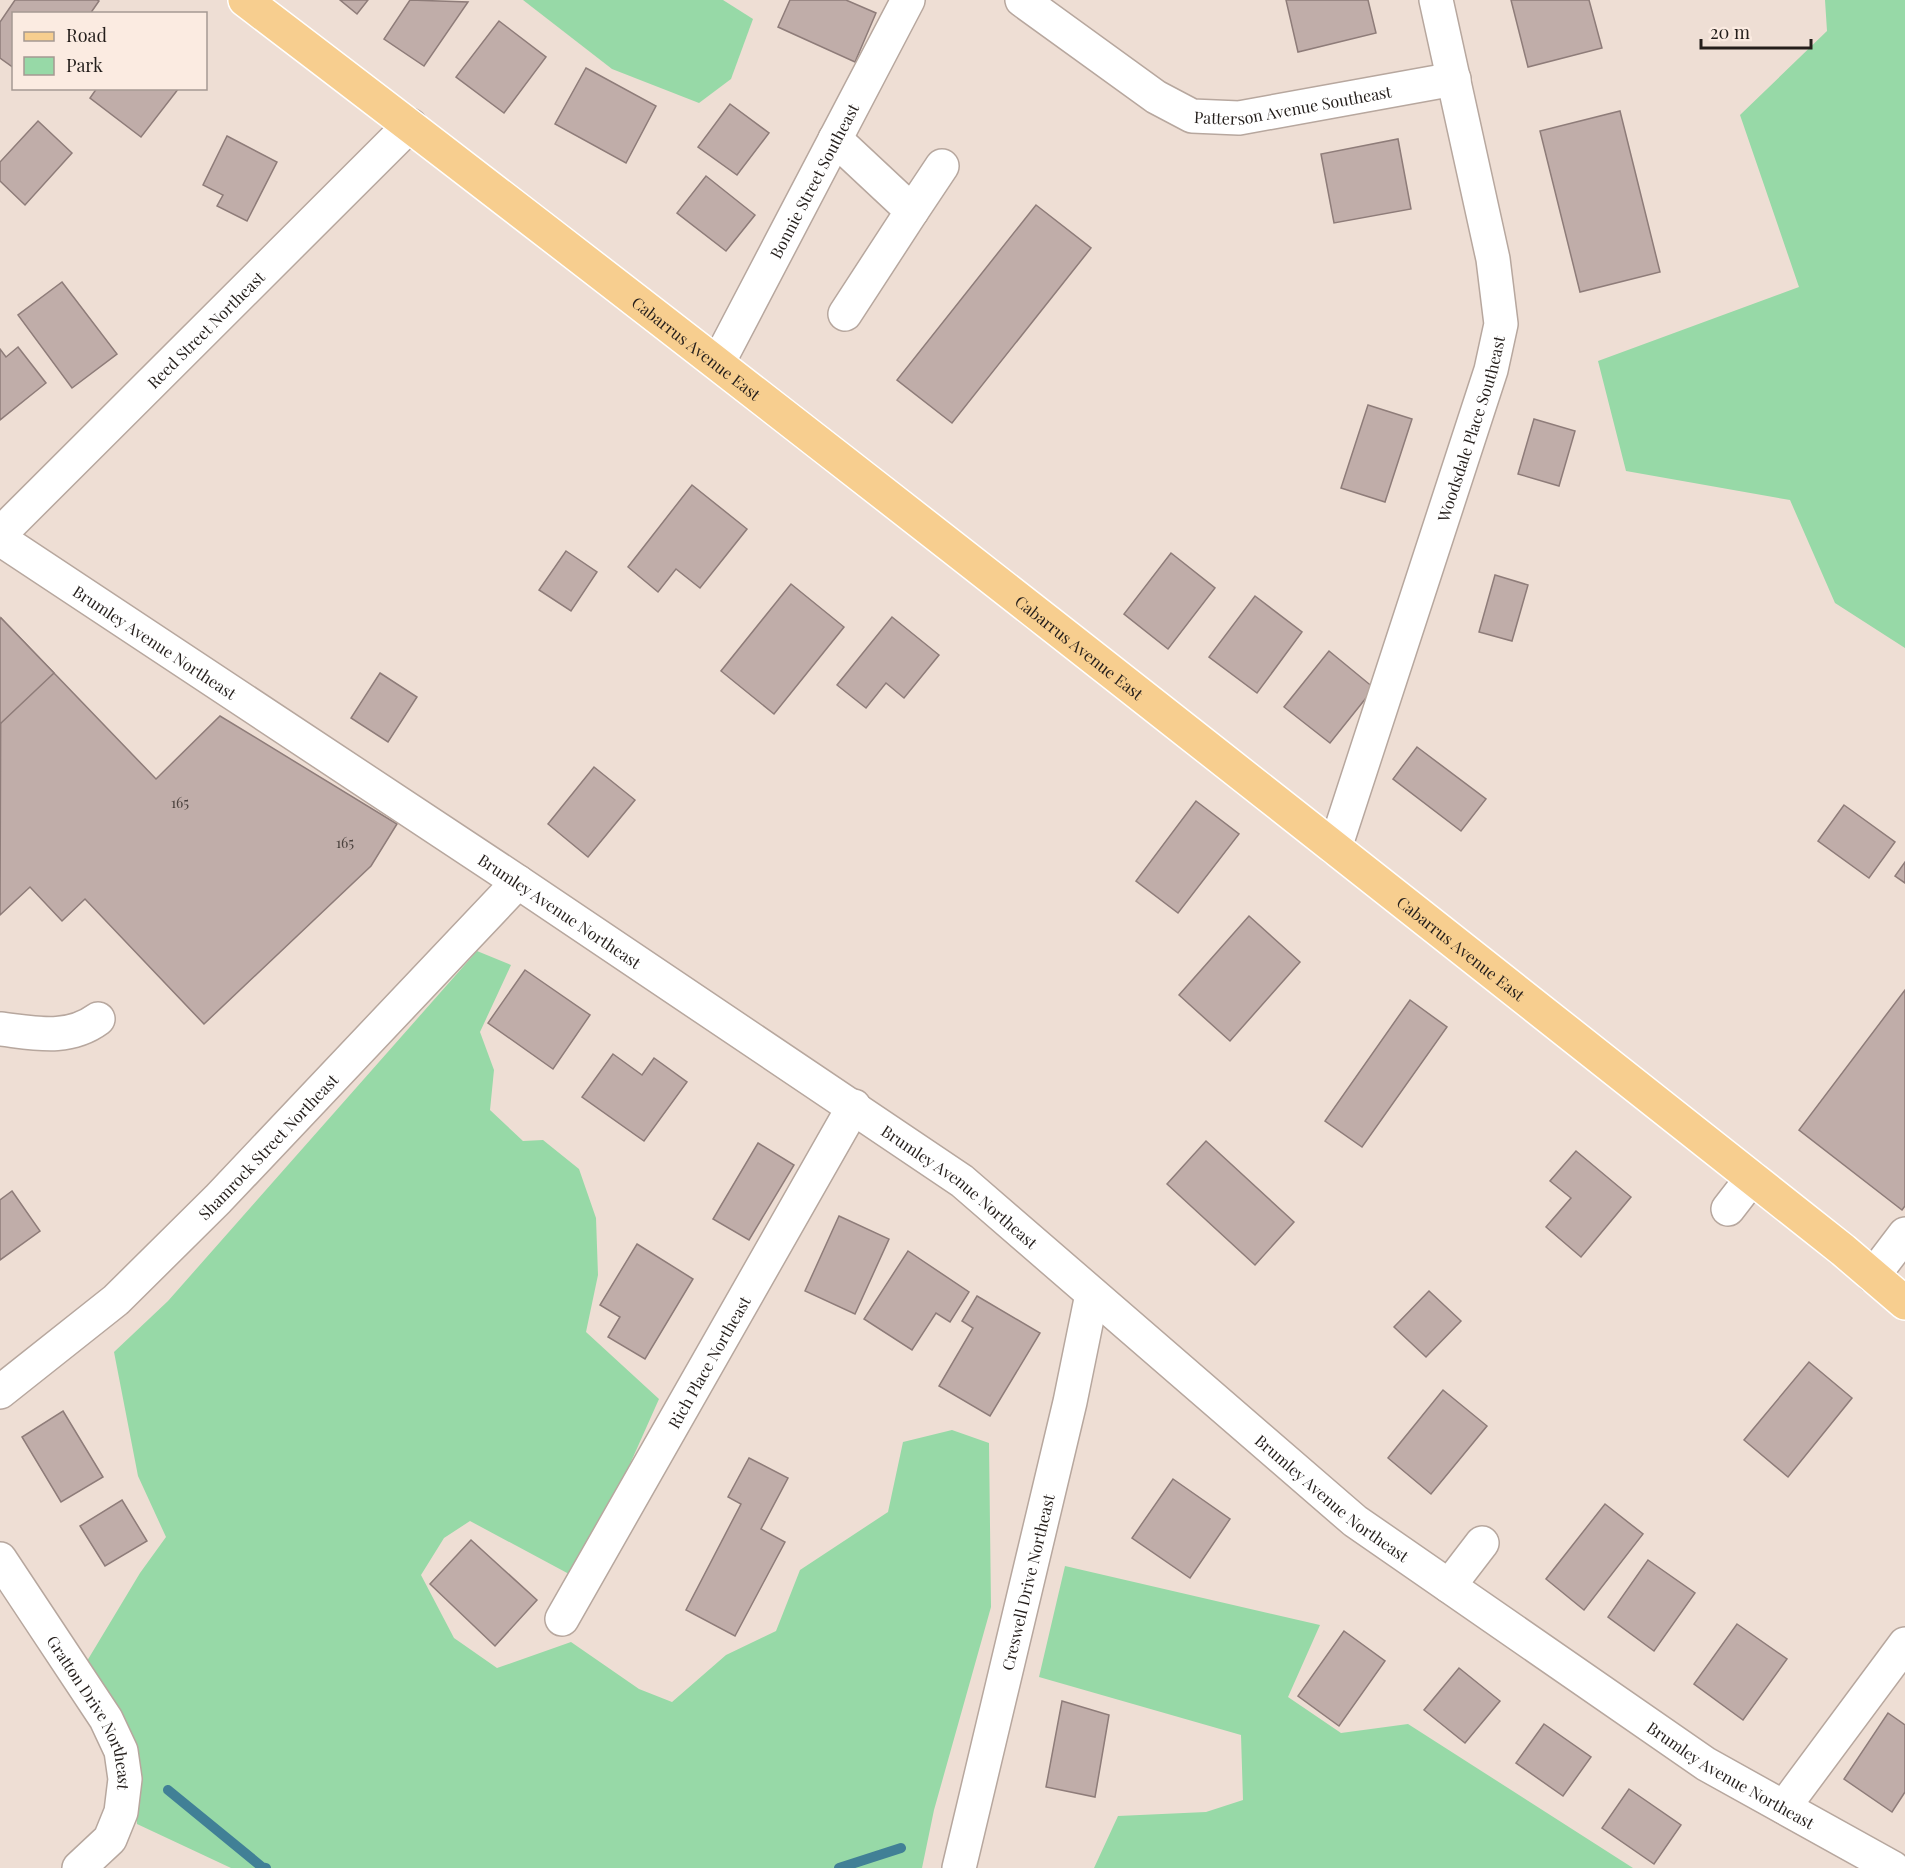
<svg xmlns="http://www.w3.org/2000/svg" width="1905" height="1868" viewBox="0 0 1905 1868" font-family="'Playfair Display',serif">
	<rect width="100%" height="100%" fill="#eeded4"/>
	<g fill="#97d9a7">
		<polygon points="523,0 723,0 753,19 731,79 699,103 612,69"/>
		<polygon points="1825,0 1905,0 1905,648 1835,603 1790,500 1626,471 1598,361 1799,287 1740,115 1827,31"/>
		<polygon points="477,951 511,965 480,1032 494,1070 490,1110 523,1141 543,1140 579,1169 596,1218 598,1275 586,1332 659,1399 597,1538 569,1574 470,1521 444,1538 421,1575 454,1638 497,1668 571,1642 639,1689 672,1702 726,1655 776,1631 800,1570 888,1512 903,1442 952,1430 989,1443 991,1607 934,1810 922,1868 231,1868 137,1824 133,1749 84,1666 140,1573 166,1537 138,1476 114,1352 168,1301"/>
		<polygon points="1065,1566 1320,1625 1288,1697 1341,1733 1408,1724 1633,1868 1094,1868 1118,1816 1206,1812 1243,1800 1241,1735 1039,1677"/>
	</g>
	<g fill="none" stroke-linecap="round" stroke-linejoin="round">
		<g stroke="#418096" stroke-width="10">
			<polyline points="168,1790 262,1867 266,1868"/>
			<polyline points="839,1868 901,1848"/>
		</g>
	</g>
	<g fill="#c0ada9" stroke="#8e7c79" stroke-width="1.5">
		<polygon points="15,0 97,0 99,1 90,14 14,14 14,68 0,58 0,22"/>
		<polygon points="340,0 368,0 357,14"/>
		<polygon points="410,0 468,2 424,66 384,39"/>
		<polygon points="790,0 846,0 876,13 855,62 778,27"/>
		<polygon points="1286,0 1368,0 1376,33 1298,52"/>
		<polygon points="1511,0 1589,0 1602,48 1528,67"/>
		<polygon points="499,21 546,57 504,113 456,77"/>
		<polygon points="586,68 656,106 626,163 555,124"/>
		<polygon points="97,88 179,88 141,137 90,98"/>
		<polygon points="730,104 769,133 737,175 698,147"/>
		<polygon points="1620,111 1660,272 1580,292 1540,131"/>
		<polygon points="38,121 72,153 25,205 0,181 0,162"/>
		<polygon points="227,136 277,162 247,221 217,206 223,195 203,185"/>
		<polygon points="1398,139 1411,209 1334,223 1321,154"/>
		<polygon points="706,176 755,215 726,251 677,213"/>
		<polygon points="1036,205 1091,248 952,423 897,380"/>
		<polygon points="62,282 117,354 72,388 18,315"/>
		<polygon points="18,347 46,383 0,420 0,349 6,357"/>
		<polygon points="1368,405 1412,419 1385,502 1341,488"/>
		<polygon points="1534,419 1575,431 1559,486 1518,474"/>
		<polygon points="692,485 747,529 700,588 676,569 658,592 628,567"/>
		<polygon points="566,551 597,572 571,611 539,590"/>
		<polygon points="1171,553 1215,588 1168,649 1124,614"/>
		<polygon points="1495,575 1528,585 1512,641 1479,632"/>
		<polygon points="791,584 844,627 774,714 721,671"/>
		<polygon points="1255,596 1302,632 1257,693 1209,657"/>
		<polygon points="892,617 939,655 904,698 886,683 866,708 837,685"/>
		<polygon points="1,618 156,779 220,716 397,824 371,866 204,1024 85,899 62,921 30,887 0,915"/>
		<polygon points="1,618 54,673 0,724 0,619"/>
		<polygon points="1329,651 1374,688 1330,743 1284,707"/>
		<polygon points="380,673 417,697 388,742 351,718"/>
		<polygon points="1417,747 1486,799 1461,831 1393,779"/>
		<polygon points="594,767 635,800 588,857 548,824"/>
		<polygon points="1196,801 1239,834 1178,913 1136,881"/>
		<polygon points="1844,805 1895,842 1869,878 1818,841"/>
		<polygon points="1905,862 1905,883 1895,876"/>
		<polygon points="1249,916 1300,962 1230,1041 1179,995"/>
		<polygon points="525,970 590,1015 553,1069 488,1023"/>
		<polygon points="1905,990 1905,1206 1902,1210 1799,1130"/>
		<polygon points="1410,1000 1447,1027 1362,1147 1325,1121"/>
		<polygon points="613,1054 642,1075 654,1058 687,1082 644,1141 582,1097"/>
		<polygon points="1206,1141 1294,1222 1255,1265 1167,1184"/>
		<polygon points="758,1143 794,1165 749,1240 713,1219"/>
		<polygon points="1576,1151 1631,1197 1581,1257 1546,1227 1571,1198 1550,1181"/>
		<polygon points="12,1191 40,1231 0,1260 0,1200"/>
		<polygon points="839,1216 889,1239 855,1314 805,1291"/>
		<polygon points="637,1244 693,1279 645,1359 608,1337 620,1317 600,1305"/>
		<polygon points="908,1251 969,1292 950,1322 936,1313 912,1350 864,1319"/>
		<polygon points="1429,1291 1461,1321 1426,1357 1394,1327"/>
		<polygon points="977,1296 1040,1333 990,1416 939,1386 973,1328 962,1321"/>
		<polygon points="1809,1362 1852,1398 1788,1477 1744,1440"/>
		<polygon points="1443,1390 1487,1426 1431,1494 1388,1458"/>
		<polygon points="63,1411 103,1477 61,1502 22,1437"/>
		<polygon points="749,1458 788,1478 761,1529 785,1542 735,1636 686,1610 741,1504 728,1497"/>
		<polygon points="1173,1479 1230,1519 1190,1578 1132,1538"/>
		<polygon points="122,1500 147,1541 105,1566 80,1526"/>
		<polygon points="1605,1504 1643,1534 1584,1610 1546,1579"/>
		<polygon points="471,1540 537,1600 495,1646 430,1584"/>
		<polygon points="1648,1560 1695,1593 1654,1651 1608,1617"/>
		<polygon points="1737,1624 1787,1659 1743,1720 1694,1684"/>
		<polygon points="1344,1631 1385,1661 1339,1726 1298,1696"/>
		<polygon points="1459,1668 1500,1701 1465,1743 1424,1710"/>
		<polygon points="1062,1701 1109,1715 1095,1797 1046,1787"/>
		<polygon points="1888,1713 1905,1725 1905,1792 1892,1812 1844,1779"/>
		<polygon points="1544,1724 1591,1757 1563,1796 1516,1763"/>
		<polygon points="1629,1789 1681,1825 1654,1864 1602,1828"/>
	</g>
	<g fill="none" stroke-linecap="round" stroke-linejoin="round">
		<g stroke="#b7a79e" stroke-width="36">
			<g id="minor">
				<path id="s1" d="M1022 0 1156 97 1192 116 1239 118 1454 79"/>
				<polyline points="835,139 912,211 845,314"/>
				<polyline points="912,211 942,166"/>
				<path id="s2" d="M718 363 908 0"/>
				<path id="s3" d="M0 534 410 125"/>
				<path id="s4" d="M0 539 518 882 962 1181 1355 1521 1706 1764 1893 1868"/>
				<path id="s5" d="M1335 848 1491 370 1501 324 1493 259 1436 0"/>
				<path d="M0 1029C35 1033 68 1041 98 1019"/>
				<polyline points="1728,1209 1752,1178"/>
				<polyline points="1873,1276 1905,1234"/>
				<path id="s6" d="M0 1392 116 1300 218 1199 518 882"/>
				<path id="s7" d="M0 1559 106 1719 121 1751 125 1779 121 1812 110 1839 79 1868"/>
				<polyline points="1449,1586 1482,1543"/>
				<path id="s8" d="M562 1619 854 1106"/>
				<polyline points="1784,1807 1905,1644"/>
				<path id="s9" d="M959 1868 1070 1402 1092 1294"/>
			</g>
		</g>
		<g stroke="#fff" stroke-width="36">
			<g id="major">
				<path id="s10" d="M245 0C783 410 1313 830 1843 1250L1905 1303"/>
			</g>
		</g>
		<use href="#minor" stroke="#fff" stroke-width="33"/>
		<use href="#major" stroke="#f7ce8f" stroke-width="33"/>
	</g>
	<g text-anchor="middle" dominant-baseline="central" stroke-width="4.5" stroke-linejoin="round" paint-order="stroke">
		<g font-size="14" fill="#4b423e">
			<text x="180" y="802">165</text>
			<text x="345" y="842">165</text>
		</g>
		<g font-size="16" fill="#241e1b" stroke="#fbebe1">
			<text stroke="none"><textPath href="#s1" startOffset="308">Patterson Avenue Southeast</textPath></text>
			<text stroke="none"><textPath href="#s2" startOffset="206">Bonnie Street Southeast</textPath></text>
			<text stroke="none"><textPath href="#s3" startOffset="290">Reed Street Northeast</textPath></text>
			<text stroke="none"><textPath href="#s10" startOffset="570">Cabarrus Avenue East</textPath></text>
			<text stroke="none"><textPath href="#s5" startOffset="441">Woodsdale Place Southeast</textPath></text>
			<text stroke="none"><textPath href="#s4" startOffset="186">Brumley Avenue Northeast</textPath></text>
			<text stroke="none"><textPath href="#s10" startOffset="1056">Cabarrus Avenue East</textPath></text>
			<text stroke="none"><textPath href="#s4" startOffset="672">Brumley Avenue Northeast</textPath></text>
			<text stroke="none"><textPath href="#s10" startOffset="1542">Cabarrus Avenue East</textPath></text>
			<text stroke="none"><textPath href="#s6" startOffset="364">Shamrock Street Northeast</textPath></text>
			<text stroke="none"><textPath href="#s4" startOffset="1158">Brumley Avenue Northeast</textPath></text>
			<text stroke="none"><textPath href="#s8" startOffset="296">Rich Place Northeast</textPath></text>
			<text stroke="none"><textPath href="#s4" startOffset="1644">Brumley Avenue Northeast</textPath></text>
			<text stroke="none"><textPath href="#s9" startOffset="294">Creswell Drive Northeast</textPath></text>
			<text stroke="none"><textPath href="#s7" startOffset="180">Gratton Drive Northeast</textPath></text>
			<text stroke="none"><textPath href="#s4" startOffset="2130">Brumley Avenue Northeast</textPath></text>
		</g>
	</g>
	<rect x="12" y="12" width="195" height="78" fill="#fbebe1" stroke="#a59992" stroke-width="1.5"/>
	<rect x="24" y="32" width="30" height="9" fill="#f7ce8f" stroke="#a59992" stroke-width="1.5"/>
	<text x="66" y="42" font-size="18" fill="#241e1b">Road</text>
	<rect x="24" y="57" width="30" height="18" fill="#97d9a7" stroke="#a59992" stroke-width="1.5"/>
	<text x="66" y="72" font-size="18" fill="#241e1b">Park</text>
	<path d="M1701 39v9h110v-9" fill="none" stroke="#241e1b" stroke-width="3"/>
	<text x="1710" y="39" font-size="18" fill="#241e1b" stroke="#fbebe1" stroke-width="4.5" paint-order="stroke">20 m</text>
</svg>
